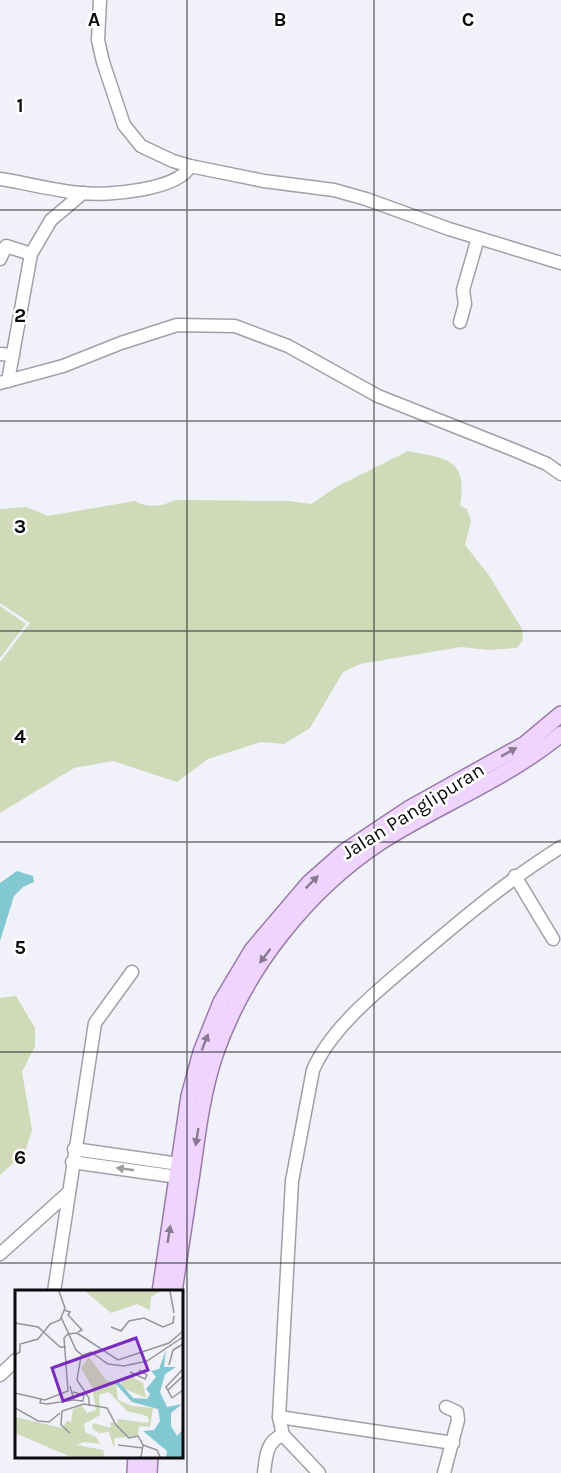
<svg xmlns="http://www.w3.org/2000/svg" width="561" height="1473" viewBox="0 0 561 1473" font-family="Karla,sans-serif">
	<rect width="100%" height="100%" fill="#f0f1f9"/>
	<g fill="#d0d9b8">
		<path d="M408 451C447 459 468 458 460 506L467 509 471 521 465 545 488 574 522 629 523 640 517 648 488 650 461 647 360 664 343 672 310 728 284 744 261 742 208 759 177 782 113 761 74 768 0 813V662L30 623 0 603V509L26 507 48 516 135 501C149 509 162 506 176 500L288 501 311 504 338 486Z"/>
		<polygon points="0,606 26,624 0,658"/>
		<polygon points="16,996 35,1028 35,1046 22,1072 32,1130 25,1152 0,1175 0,998"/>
	</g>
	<polygon fill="#81c8d2" points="17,871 33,876 34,882 23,887 14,896 0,941 0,883"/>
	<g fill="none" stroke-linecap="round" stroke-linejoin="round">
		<g stroke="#a0a0a8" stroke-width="15">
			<g id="minor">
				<polyline points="100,0 98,40 103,62 124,125 141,146 173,161 190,166 264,181 334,190 366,199 449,229 561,263"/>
				<path d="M0 179C27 183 55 191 82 193 107 196 179 190 190 166"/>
				<polyline points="0,259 6,246 31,254 51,220 83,193"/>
				<polyline points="460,322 465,304 463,290 478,238"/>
				<polyline points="0,354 13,355"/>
				<polyline points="8,381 31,254"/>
				<polyline points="0,383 63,366 121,343 177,325 235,326 288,346 378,396 514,450 547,464 561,474"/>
				<polyline points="515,876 553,939"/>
				<polyline points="74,1149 179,1164"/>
				<polyline points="72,1162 178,1177"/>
				<polyline points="0,1254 68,1193"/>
				<polyline points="54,1292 95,1023 132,972"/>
				<polyline points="0,1375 16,1360"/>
				<polyline points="279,1417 453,1443"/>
				<path d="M264 1473C266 1457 266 1441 283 1435"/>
				<path d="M319 1473 283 1435 279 1417 292 1181 313 1070C332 1025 385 985 422 953 467 915 511 878 561 847"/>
				<polyline points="444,1473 458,1420 457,1412 446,1407"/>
			</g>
		</g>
		<g stroke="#997baa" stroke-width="18">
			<g id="major">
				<polyline points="160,1292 189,1096 201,1052 221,1002 252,950 309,883 344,852 410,808 525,744 561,714"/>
				<path d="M174 1292C180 1250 187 1208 193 1166 198 1129 203 1091 215 1055 244 970 307 890 382 841 440 804 508 778 561 734"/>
				<polyline points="135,1473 136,1456"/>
				<polyline points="149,1473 150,1456"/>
			</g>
		</g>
		<use href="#minor" stroke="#fff" stroke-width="12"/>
		<use href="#major" stroke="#efd4fe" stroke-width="15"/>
	</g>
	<defs><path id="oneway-solid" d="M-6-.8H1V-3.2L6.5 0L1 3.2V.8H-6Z" transform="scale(1.5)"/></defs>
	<g fill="#887a92">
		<use href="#oneway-solid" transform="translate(509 752) rotate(-29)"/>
		<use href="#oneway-solid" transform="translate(312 882) rotate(-45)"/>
		<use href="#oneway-solid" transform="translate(265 956) rotate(127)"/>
		<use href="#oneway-solid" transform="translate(205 1042) rotate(-69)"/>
		<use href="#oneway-solid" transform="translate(197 1137) rotate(99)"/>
		<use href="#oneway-solid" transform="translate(169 1234) rotate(-81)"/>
	</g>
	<use fill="#9d9d9f" href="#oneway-solid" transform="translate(125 1169) rotate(-172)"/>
	<path fill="none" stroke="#0b0b0e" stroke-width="1.5" stroke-opacity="0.55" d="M187 0V1473M374 0V1473M0 210H561M0 421H561M0 631H561M0 842H561M0 1052H561M0 1263H561"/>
	<g text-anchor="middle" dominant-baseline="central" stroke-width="5" stroke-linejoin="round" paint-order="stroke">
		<g font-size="20" fill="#0b0b0e" stroke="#fff">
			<text transform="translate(413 811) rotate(-32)">Jalan Panglipuran</text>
		</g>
	</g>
	<g transform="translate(15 1290)">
		<rect width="168" height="168" fill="#f0f1f9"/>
		<path d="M70 1H146L136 7 135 20 122 14 96 23ZM74 67 91 90 101 93 103 110 117 116 138 118 135 137 124 136 123 146 100 148 99 158 94 142 84 143 77 138 78 133 96 138 95 132 102 133 103 129 133 133 134 130 132 126 112 121 94 102 84 105 85 125 69 134 70 142 81 147 85 154 69 152 62 155 88 160 90 167H56L0 143V127L47 138 53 130 56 133 58 119 67 116 72 123 81 120 77 97 66 78ZM114 85 128 93 131 108 108 98 105 89Z" fill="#d0d9b8"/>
		<path d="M151 60 149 77H161L150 84 145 102 152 117 167 114 156 123V136L162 146 168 139V167H151L152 161 128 141 139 140 145 131 143 119 117 112 98 91H103L118 108 132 109 135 104 131 99 141 87 136 81 144 79Z" fill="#81c8d2"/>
		<path fill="none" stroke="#94959b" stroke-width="1.5" d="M155 1 159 23M49 20 55 22 53 25 67 40 63 42M46 27 61 60 68 66M0 33 23 37 45 57H51M96 37 106 41 114 31 129 28 148 37 158 33 159 26M0 65 5 62V54L23 49 35 34 45 30 50 18 44 1M66 66 62 90 74 108V116M66 66 76 62 93 74 109 76 132 71 168 47M154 75 158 60 168 54M168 79 151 97 157 108 168 100M115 82 130 89 132 85 124 80M153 100 168 86M58 102 69 105 68 111 59 110M0 103 30 110 53 101 49 48 53 44 62 43 103 70 154 53 168 41M26 109 25 113 32 114 59 110 55 96M1 114 0 118 23 131 34 132 45 123M55 143 46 135 47 121 69 114 92 118 101 135 114 148 123 146 128 155 126 167M103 155 128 158M128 155 142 160 145 167"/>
		<path fill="#7b2cbf" fill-opacity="0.15" stroke="#7b2cbf" stroke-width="3" d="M121 48 133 80 48 111 37 78Z"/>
		<rect width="168" height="168" fill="none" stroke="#0b0b0e" stroke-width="3"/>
	</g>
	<g font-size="20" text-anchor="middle" font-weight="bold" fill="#0b0b0e" stroke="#fff" stroke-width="5" stroke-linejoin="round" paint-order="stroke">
		<text x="94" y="26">A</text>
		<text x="280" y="26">B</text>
		<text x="468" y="26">C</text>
		<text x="20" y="112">1</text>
		<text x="20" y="322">2</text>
		<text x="20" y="533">3</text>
		<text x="20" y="743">4</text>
		<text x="20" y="954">5</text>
		<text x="20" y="1164">6</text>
	</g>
</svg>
